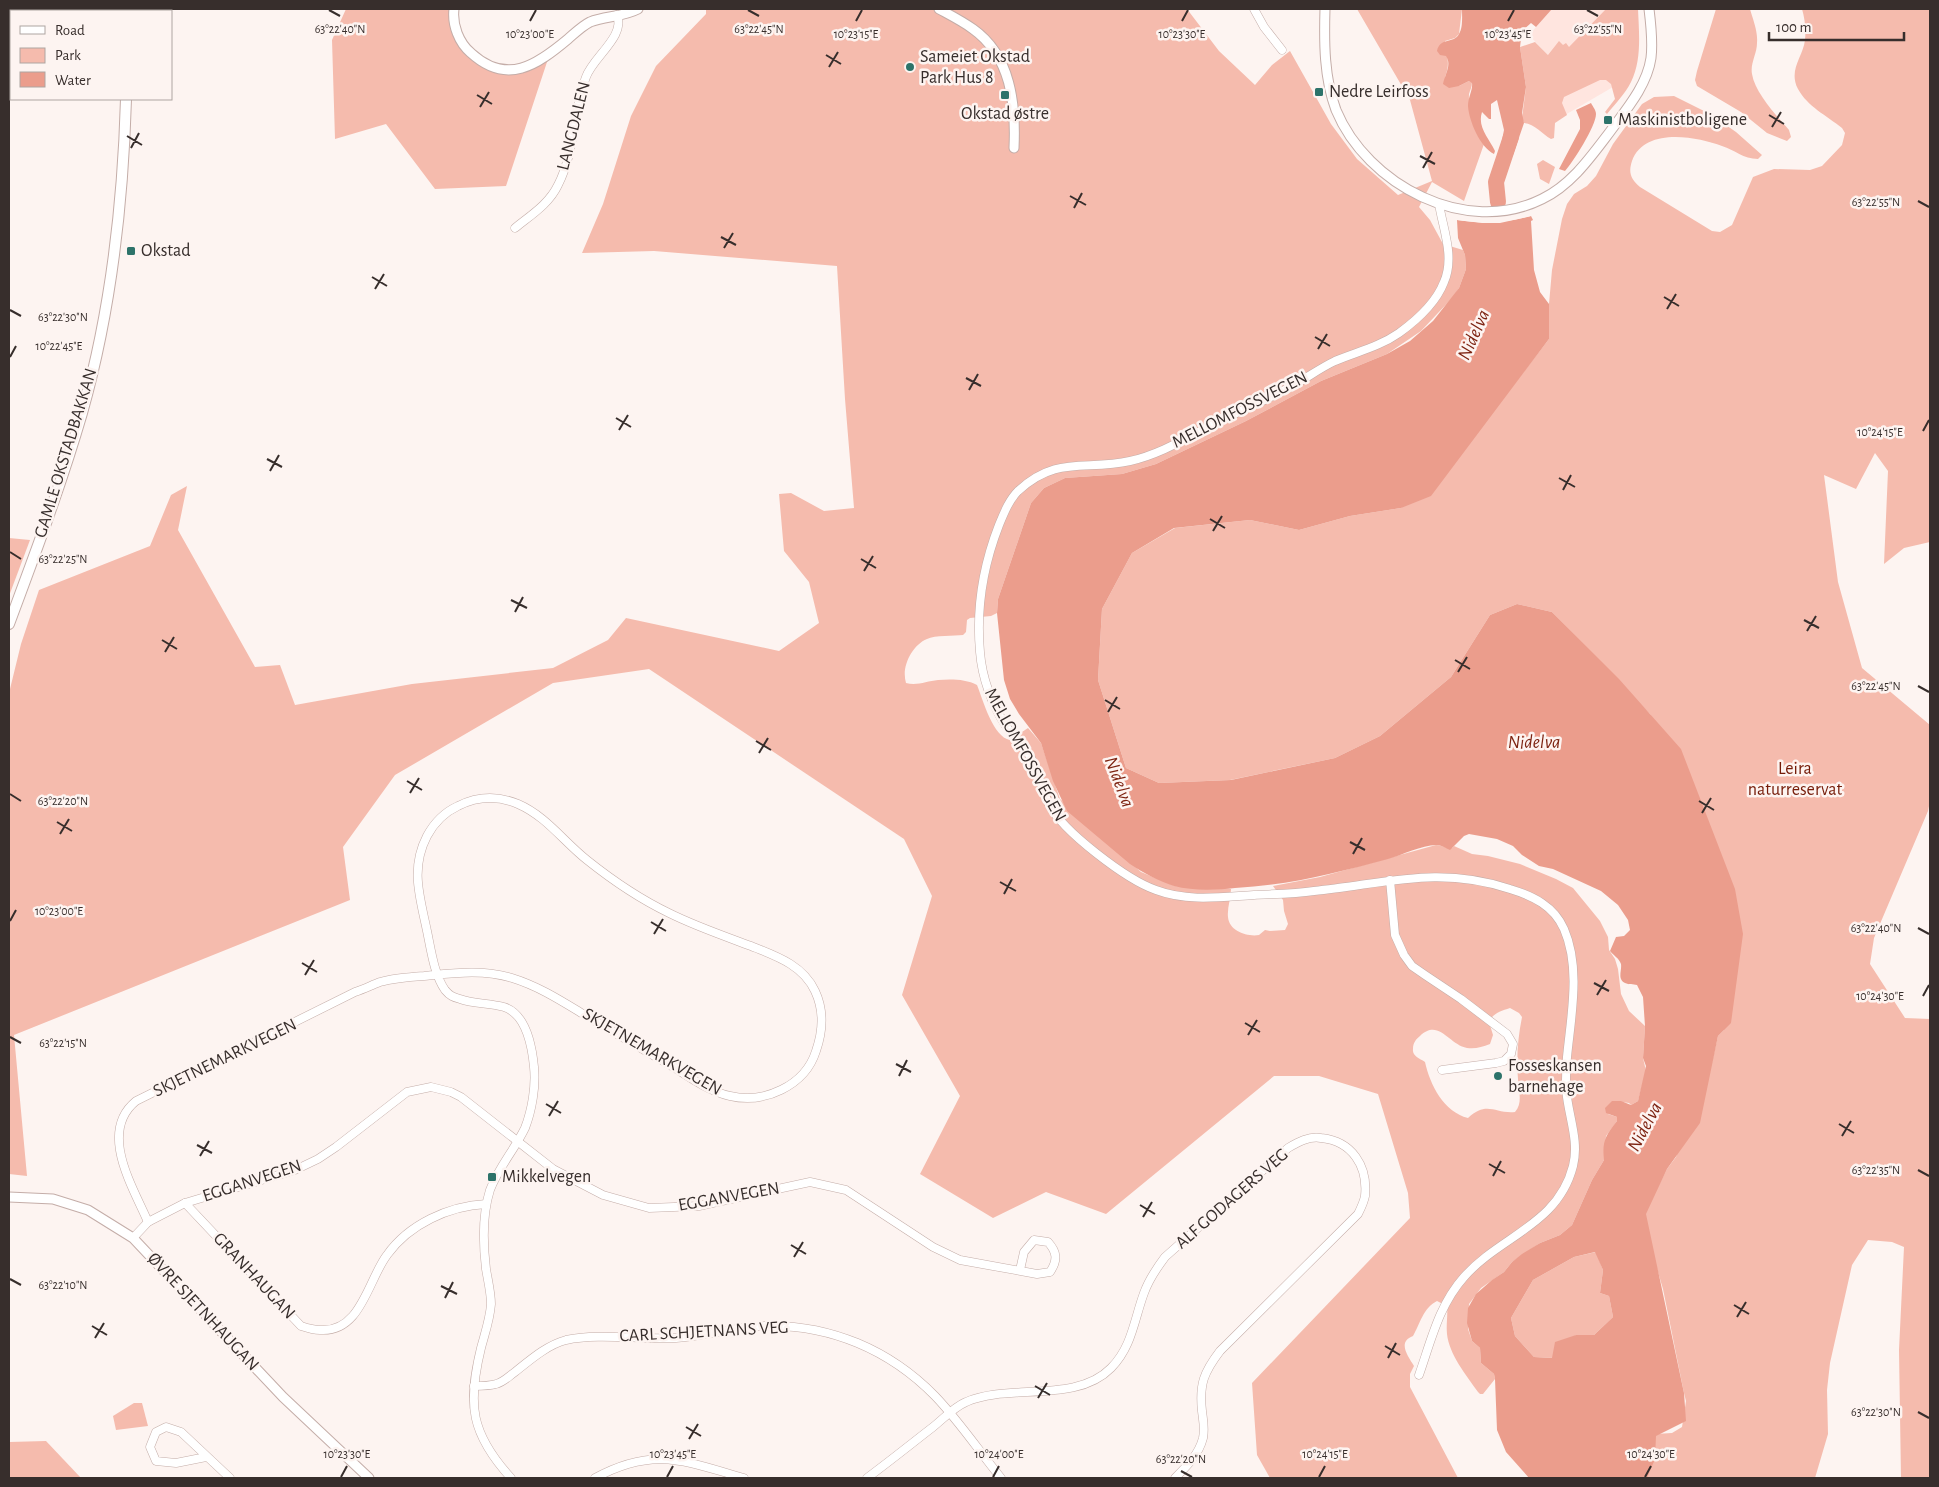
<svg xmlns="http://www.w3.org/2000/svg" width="1939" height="1487" viewBox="0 0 1939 1487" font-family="'Alegreya Sans',sans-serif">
	<rect width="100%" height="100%" fill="#fdf4f1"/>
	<polygon fill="#ffe5df" points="1552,9 1625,9 1617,81 1613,87 1565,115 1548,55 1529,35"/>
	<g fill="#f5bbad" fill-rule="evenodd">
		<polygon points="346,9 451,9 459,43 479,62 505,68 548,59 506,186 435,189 386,124 335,139 332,40"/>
		<path d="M706 9H1187L1219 51 1255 85 1272 65 1290 51 1331 124 1357 159 1398 195 1432 181 1410 100 1357 9H1462L1459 34 1455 38 1445 41C1446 57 1451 61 1445 77L1459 86 1469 81 1472 82C1472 87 1470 90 1469 94 1468 112 1475 129 1484 144L1464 201 1432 182 1419 207 1430 220 1443 244 1463 250 1465 255 1466 269 1459 288 1454 296 1421 331 1387 354 1321 381 1246 421 1156 464 1122 474 1065 478 1044 488 1031 503 998 599 997 613 991 616 970 618 967 620 966 632 963 635C954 636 935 635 927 639 912 645 901 667 906 683 917 686 927 681 938 680 951 679 966 679 977 685 983 700 993 737 1010 740L1028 728 1041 743 1060 799 1141 872 1175 886 1231 889C1231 898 1227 908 1228 917 1229 931 1247 937 1259 935L1265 930 1270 931 1285 930 1288 924 1284 911 1283 900 1273 886 1320 877 1436 845 1452 848 1454 846 1472 854 1488 856 1520 864 1556 879 1573 888 1600 921 1608 937 1609 950 1615 959 1618 969 1621 994 1629 1011 1645 1026 1643 1058 1646 1071 1638 1101 1631 1105 1629 1103 1616 1101 1608 1114 1617 1117V1121L1606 1136 1604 1160 1592 1180 1572 1225 1560 1235 1540 1243 1512 1262 1504 1272 1481 1288 1469 1304 1468 1329 1472 1341 1480 1348 1481 1363 1494 1374 1495 1379 1483 1394H1480L1478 1392C1466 1375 1449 1354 1447 1334 1446 1324 1448 1315 1447 1306L1437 1301C1423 1308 1420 1324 1413 1336 1397 1342 1408 1356 1414 1366L1410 1374V1387L1458 1478H1270L1257 1455 1252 1383 1410 1218 1408 1193 1378 1094 1319 1076H1274L1106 1214 1046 1192 993 1218 920 1174 960 1096 902 995 932 896 904 839 649 669 553 683 395 775 343 847 350 900 14 1035 27 1176 9 1174 10 689 21 644 39 590 150 546 171 495 187 486 178 530 255 667 280 665 295 705 412 684 553 668 608 640 626 618 779 651 819 623 809 582 784 551 779 494 791 493 824 511 854 508 845 399 837 266 654 251 582 253 603 204 631 116 656 66 706 14ZM1510 1008 1519 1013 1522 1017C1517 1042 1516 1064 1519 1089 1520 1097 1521 1105 1515 1112 1495 1114 1487 1100 1468 1118 1444 1112 1430 1085 1425 1062 1419 1058 1412 1056 1413 1049 1413 1043 1416 1039 1420 1036 1439 1018 1449 1045 1467 1048 1476 1049 1482 1047 1490 1044L1493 1035 1489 1022C1493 1013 1501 1011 1510 1008Z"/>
		<path d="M1606 9H1638C1639 33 1642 60 1631 82 1625 94 1615 104 1607 114L1605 112 1615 99 1611 84 1606 80H1600L1564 97 1562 103 1567 115 1555 123 1554 138 1551 139C1542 134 1535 124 1524 123L1522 118 1526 87 1520 47 1535 42 1548 55 1559 41 1563 45 1566 43 1569 47Z"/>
		<path d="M1716 9H1750C1753 20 1758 31 1757 43 1757 54 1750 63 1752 74 1755 93 1777 116 1789 130L1791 137 1787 141 1767 133 1741 112 1697 86 1695 80 1697 71Z"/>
		<path d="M1802 9H1930V542L1904 548 1884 564 1888 471 1875 453 1856 489 1824 475 1838 582 1862 668 1930 725V801L1928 811 1874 938 1870 964 1905 1018 1930 1019V1478H1901L1899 1350 1904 1247 1892 1242 1868 1240 1852 1265 1830 1363 1827 1390 1828 1434 1815 1478H1639L1655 1434 1672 1433 1682 1427 1686 1401 1684 1393 1663 1289 1642 1218 1667 1169 1676 1157 1712 1062 1718 1036 1724 1030 1663 738 1650 714 1622 687 1612 673 1552 612 1517 604 1490 615 1451 677 1380 736 1335 758 1230 780 1159 783 1126 768 1098 680 1102 609 1132 553 1175 528 1250 520 1299 530 1350 516 1401 508 1505 396 1549 339V304L1552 270 1562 219 1567 204 1574 194 1587 186 1596 176 1613 144 1642 104 1654 97 1674 96 1710 114 1736 132 1762 155 1758 159C1743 159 1735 150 1722 146 1696 136 1644 127 1632 161 1628 173 1631 179 1640 187L1712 231 1720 232 1732 225 1753 177 1774 169 1810 170 1822 166 1842 145 1845 133 1842 128C1827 116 1807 106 1798 89 1788 70 1803 57 1805 40 1806 30 1805 19 1802 9Z"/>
		<polygon points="1543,160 1555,167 1549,184 1540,179 1537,164"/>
		<polygon points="9,538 30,540 9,596"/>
		<polygon points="1596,1252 1603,1270 1600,1293 1609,1296 1613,1317 1594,1335 1576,1335 1553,1358 1534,1357 1515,1336 1511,1318 1533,1280 1574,1257"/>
		<polygon points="134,1403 142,1403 148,1426 116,1430 113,1416"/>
		<polygon points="46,1441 81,1478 9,1478 9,1442"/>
	</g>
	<g fill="#eb9d8c" fill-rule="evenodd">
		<path d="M1462 9H1552L1536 27 1531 23 1522 31 1520 47 1526 87 1522 113 1524 123 1513 155 1505 158 1501 145 1504 130 1497 100 1491 104V119H1489L1482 112C1477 127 1489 138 1495 151L1494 154C1480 147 1469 121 1468 106 1468 97 1473 90 1472 83L1469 81 1459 86 1449 88 1443 84C1445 74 1452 65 1446 56L1440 55 1437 51C1440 37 1454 44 1459 34 1463 28 1462 16 1462 9Z"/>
		<path d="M1591 103C1593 107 1596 110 1596 114 1596 126 1573 162 1565 171L1559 169 1580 129V120L1576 110Z"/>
		<path d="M1531 216 1533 220 1531 221 1534 270 1540 292 1549 304V339L1431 496 1401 508 1350 516 1299 530 1250 520 1174 528 1132 553 1102 609 1098 680 1126 768 1159 783 1231 780 1335 758 1380 736 1451 677 1490 615 1517 604 1552 612 1619 679 1681 749 1735 889 1743 934 1731 1023 1718 1036 1700 1123 1667 1169 1646 1214 1684 1393 1686 1421 1656 1436 1655 1459 1647 1478H1529L1506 1452 1497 1430 1495 1379 1494 1374 1481 1363 1480 1348 1472 1341 1467 1323 1468 1308 1476 1294 1492 1280 1504 1272 1512 1262 1522 1254 1540 1243 1560 1235 1572 1225 1592 1180 1604 1160C1602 1142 1605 1136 1617 1121V1117L1606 1113 1605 1108 1612 1101H1621L1631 1105 1638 1101 1646 1066 1643 1058 1645 1026 1643 997 1637 985C1633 984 1629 985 1625 983 1617 979 1622 971 1621 964 1619 958 1614 956 1610 951L1616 937 1624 936 1630 930 1628 920 1618 905 1601 891 1553 869 1539 866 1522 855 1513 846 1497 839 1469 834 1464 836 1450 850C1446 848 1441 845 1436 845 1422 845 1402 855 1388 859 1336 873 1290 885 1235 888 1216 890 1193 891 1174 886 1159 881 1143 873 1130 864L1067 811 1053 781 1041 743 1019 714 1010 699 1004 680 997 613 998 599 1031 503 1044 488 1065 478 1122 474 1156 464 1246 421 1321 381 1387 354 1410 341 1433 321 1459 288 1466 269 1465 255 1458 238 1457 220C1483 224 1506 223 1531 216ZM1595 1252 1603 1270 1600 1293 1609 1296 1613 1317 1594 1335H1576L1555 1342 1552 1358 1534 1357 1515 1336 1511 1318 1533 1280 1574 1257Z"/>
	</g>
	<polygon fill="#fdf4f1" points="1532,214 1531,216 1500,223 1482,223 1457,220 1458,218 1482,221 1499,220"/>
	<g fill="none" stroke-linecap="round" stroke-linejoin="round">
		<polyline stroke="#eb9d8c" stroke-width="16" points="1498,202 1496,182 1511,137"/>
		<g stroke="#c4ada8" stroke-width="9">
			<g id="minor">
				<polyline points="1254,9 1264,27 1282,50"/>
				<path d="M515 228C531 215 549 204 558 185 575 152 573 112 586 77 593 57 626 36 617 15"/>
				<polyline points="1390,880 1395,935 1404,955 1412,966 1425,975 1461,999 1507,1034 1513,1044 1511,1054 1504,1061 1496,1063 1442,1070"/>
				<path d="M185 1203 301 1326C307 1328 314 1330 320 1330 361 1333 368 1280 387 1255 409 1224 449 1206 486 1204"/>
				<path d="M148 1222C133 1187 98 1132 136 1101L355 992C364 989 372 985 380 982 394 978 409 977 424 976 454 973 483 969 512 978 538 986 560 1000 583 1014 614 1032 644 1050 675 1068 692 1079 711 1092 730 1096 764 1104 805 1086 816 1051 823 1031 824 1010 815 991 803 965 776 956 751 946 724 936 695 926 669 913 640 899 612 880 587 860 564 842 546 816 518 804 499 796 478 796 458 806 445 812 434 823 427 836 410 869 420 897 427 931 431 950 434 974 445 990 450 996 453 997 460 999 474 1004 489 1003 504 1007 526 1014 532 1046 534 1067 536 1086 532 1110 525 1128 515 1149 498 1168 490 1190 482 1215 483 1244 486 1269 488 1281 491 1293 491 1304 490 1319 485 1333 481 1348 467 1405 471 1434 511 1478"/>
				<path d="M133 1238 148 1222 185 1203 295 1170 318 1159 336 1147 407 1092 431 1087 451 1092 461 1097 553 1169 603 1195 649 1208 699 1206 810 1182 846 1190 933 1247 960 1260 1037 1274 1050 1272C1058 1260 1057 1252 1048 1242L1034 1240 1024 1252 1020 1270"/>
				<path d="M1419 1375C1431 1341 1439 1305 1464 1277 1500 1236 1558 1225 1573 1166 1579 1143 1570 1120 1567 1097 1565 1084 1566 1071 1567 1057 1571 1016 1581 968 1564 929 1554 906 1533 896 1510 889 1438 865 1385 884 1314 891 1294 894 1274 894 1254 895 1221 897 1188 902 1156 890 1127 880 1062 831 1049 804 1041 790 1039 772 1031 758 1024 746 1014 737 1006 726 992 705 982 678 980 652 976 608 983 566 999 525 1004 513 1009 500 1018 491 1057 455 1085 471 1130 461 1162 454 1191 435 1220 421 1244 409 1269 399 1292 386 1307 378 1320 368 1335 361 1356 352 1379 347 1399 333 1417 320 1436 303 1444 282 1455 257 1443 229 1439 204"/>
				<path d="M474 1386C481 1386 489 1386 496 1384 504 1382 509 1376 515 1372 530 1360 547 1345 566 1340 599 1333 641 1340 676 1338 706 1336 735 1327 765 1326 830 1324 890 1350 935 1396 959 1421 979 1451 1001 1478"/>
				<polyline points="206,1457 176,1463 156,1461 150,1447 156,1432 166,1427 181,1432 230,1478"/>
				<path d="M595 1478C654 1446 684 1461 744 1478"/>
				<path d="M867 1478C890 1461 911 1444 933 1427 943 1419 954 1407 966 1402 1008 1383 1076 1404 1111 1368 1132 1347 1134 1320 1144 1293 1149 1279 1156 1269 1165 1257L1288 1148C1298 1142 1309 1136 1321 1138 1352 1141 1368 1166 1365 1196 1364 1202 1361 1208 1358 1214L1220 1351C1204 1372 1199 1384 1202 1411 1203 1420 1205 1428 1203 1438 1199 1454 1187 1466 1175 1478"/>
			</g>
		</g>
		<g stroke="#c4ada8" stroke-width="11">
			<g id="tertiary">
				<path d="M454 9C452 25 459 43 471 53 507 86 537 65 568 39 575 33 582 26 590 22 605 16 623 17 638 9"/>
				<path d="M939 9C950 15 962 21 973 29 1011 56 1016 104 1014 148"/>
				<path d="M1325 9C1324 42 1324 78 1336 110 1367 185 1466 237 1542 199 1571 185 1590 158 1609 133 1625 111 1647 86 1651 58 1653 42 1651 25 1649 9"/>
				<polyline points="9,1197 53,1199 88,1210 133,1238 283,1397 369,1478"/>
			</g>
		</g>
		<g stroke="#c4ada8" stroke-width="12">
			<g id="secondary">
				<polyline points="129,11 129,9"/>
				<path d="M9 624C35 554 61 485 82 413 111 311 123 204 126 99"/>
			</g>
		</g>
		<use href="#minor" stroke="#fff" stroke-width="8"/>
		<use href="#tertiary" stroke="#fff" stroke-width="9"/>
		<use href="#secondary" stroke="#fff" stroke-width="10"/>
	</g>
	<path fill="none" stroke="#372e2c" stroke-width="2" d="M329 10 340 16M748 10 759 16M1587 10 1598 16M530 21 536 10M856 21 862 10M1182 21 1188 10M1508 21 1514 10M826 55 841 64M829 67 838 52M477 95 492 104M480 107 489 92M1769 115 1784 124M1772 127 1781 112M127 136 142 145M131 148 139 133M1420 156 1435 164M1423 168 1432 152M1070 196 1086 205M1918 201 1929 207M1074 208 1082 193M721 237 736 245M724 248 733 233M372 277 387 286M375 289 384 274M1664 297 1679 306M1667 309 1676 294M10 310 21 316M1315 337 1330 346M1318 349 1327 334M10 357 16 346M966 378 981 386M969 390 978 374M616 418 631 427M619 430 628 415M1923 431 1929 420M267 459 282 467M270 471 279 455M1559 478 1575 487M1563 490 1571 475M1210 519 1225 528M1213 531 1222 516M10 552 21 559M861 559 876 568M864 571 873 556M511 600 527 608M515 612 523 597M1804 620 1819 628M1807 631 1816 616M162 640 177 649M165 652 174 637M1455 660 1470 669M1458 672 1467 657M1918 686 1929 692M1105 700 1120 709M1108 712 1117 697M756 741 771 750M759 753 768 738M407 781 422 790M410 793 419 778M10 794 21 801M1699 801 1714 810M1702 813 1711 798M57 822 72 831M60 834 69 819M1350 842 1365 850M1353 854 1362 838M1000 882 1016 891M1004 894 1012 879M10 921 16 910M651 922 666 931M1918 928 1929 934M654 934 663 919M302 963 317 972M305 975 314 960M1594 983 1609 991M1597 995 1606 980M1923 996 1929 985M1245 1023 1260 1032M1248 1035 1257 1020M10 1037 21 1043M896 1064 911 1072M899 1076 907 1060M546 1104 561 1113M549 1116 558 1101M1839 1124 1854 1133M1842 1136 1851 1121M197 1145 212 1153M200 1156 209 1141M1489 1164 1505 1173M1918 1170 1929 1176M1493 1176 1501 1161M1140 1205 1155 1214M1143 1217 1152 1202M791 1245 806 1254M794 1257 803 1242M10 1279 21 1285M441 1286 457 1294M445 1298 453 1282M1734 1305 1749 1314M1737 1317 1746 1302M92 1326 107 1335M95 1338 104 1323M1385 1346 1400 1355M1388 1358 1396 1343M1035 1386 1050 1395M1038 1398 1047 1383M1918 1412 1929 1418M686 1427 701 1436M689 1439 698 1424M1181 1471 1192 1477M341 1477 347 1466M667 1477 673 1466M993 1477 999 1466M1319 1477 1325 1466M1645 1477 1651 1466"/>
	<g fill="#2d736a" stroke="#fdf4f1" stroke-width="2">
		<circle cx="910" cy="67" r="5"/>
		<rect x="1314" y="87" width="10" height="10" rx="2.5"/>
		<rect x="1000" y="90" width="10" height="10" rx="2.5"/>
		<rect x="1603" y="115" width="10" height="10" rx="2.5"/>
		<rect x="126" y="246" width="10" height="10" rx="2.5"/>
		<circle cx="1498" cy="1076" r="5"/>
		<rect x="487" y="1172" width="10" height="10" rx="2.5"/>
	</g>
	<g text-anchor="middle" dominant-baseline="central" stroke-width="5" stroke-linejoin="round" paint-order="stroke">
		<g font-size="18" fill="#372e2c" stroke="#fdf4f1" text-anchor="start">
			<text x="920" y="57">Sameiet Okstad<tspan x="920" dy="21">Park Hus 8</tspan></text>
			<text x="1329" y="92">Nedre Leirfoss</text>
			<text x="1005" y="114" text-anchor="middle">Okstad østre</text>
			<text x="1618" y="120">Maskinistboligene</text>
			<text x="141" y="251">Okstad</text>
			<text x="1508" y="1066">Fosseskansen<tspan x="1508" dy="21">barnehage</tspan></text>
			<text x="502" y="1177">Mikkelvegen</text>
		</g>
		<g font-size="18" fill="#372e2c" stroke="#fdf4f1">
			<text transform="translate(574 126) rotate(-76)">LANGDALEN</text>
			<text transform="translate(1240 410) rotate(-27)">MELLOMFOSSVEGEN</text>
			<text transform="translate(66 453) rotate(-73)">GAMLE OKSTADBAKKAN</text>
			<text transform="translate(1025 755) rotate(61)">MELLOMFOSSVEGEN</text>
			<text transform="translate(652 1052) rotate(30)">SKJETNEMARKVEGEN</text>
			<text transform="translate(225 1058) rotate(-26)">SKJETNEMARKVEGEN</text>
			<text transform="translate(252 1181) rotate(-18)">EGGANVEGEN</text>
			<text transform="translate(729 1197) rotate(-10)">EGGANVEGEN</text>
			<text transform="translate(1232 1199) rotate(-41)">ALF GODAGERS VEG</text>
			<text transform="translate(254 1276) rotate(47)">GRANHAUGAN</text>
			<text transform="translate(203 1312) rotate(47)">ØVRE SJETNHAUGAN</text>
			<text transform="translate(704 1332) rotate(-3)">CARL SCHJETNANS VEG</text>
		</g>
		<g font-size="18" fill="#751b08" stroke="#fdf4f1">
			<text x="1795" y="769">Leira<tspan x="1795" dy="21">naturreservat</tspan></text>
		</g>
		<g font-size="19" font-style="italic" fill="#7d2311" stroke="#fdf4f1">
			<text transform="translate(1474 335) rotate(-66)">Nidelva</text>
			<text x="1534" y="742">Nidelva</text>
			<text transform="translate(1119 782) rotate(69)">Nidelva</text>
			<text transform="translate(1645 1127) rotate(-62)">Nidelva</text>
		</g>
	</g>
	<g font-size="12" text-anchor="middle" fill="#372e2c" stroke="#fdf4f1" stroke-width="5" stroke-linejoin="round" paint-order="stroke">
		<text x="340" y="33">63°22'40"N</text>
		<text x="759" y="33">63°22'45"N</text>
		<text x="1598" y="33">63°22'55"N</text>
		<text x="856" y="38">10°23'15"E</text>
		<text x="1182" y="38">10°23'30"E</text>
		<text x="1508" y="38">10°23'45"E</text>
		<text x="530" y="38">10°23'00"E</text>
		<text x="1876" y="206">63°22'55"N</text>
		<text x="63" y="321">63°22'30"N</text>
		<text x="59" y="350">10°22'45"E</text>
		<text x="1880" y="436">10°24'15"E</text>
		<text x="63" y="563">63°22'25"N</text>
		<text x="1876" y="690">63°22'45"N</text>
		<text x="63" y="805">63°22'20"N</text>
		<text x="59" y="915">10°23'00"E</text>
		<text x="1876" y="932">63°22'40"N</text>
		<text x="1880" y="1000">10°24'30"E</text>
		<text x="63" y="1047">63°22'15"N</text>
		<text x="1876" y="1174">63°22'35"N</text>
		<text x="63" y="1289">63°22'10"N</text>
		<text x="1876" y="1416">63°22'30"N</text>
		<text x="347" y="1458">10°23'30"E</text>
		<text x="673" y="1458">10°23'45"E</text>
		<text x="999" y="1458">10°24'00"E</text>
		<text x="1325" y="1458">10°24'15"E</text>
		<text x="1651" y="1458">10°24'30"E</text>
		<text x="1181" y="1463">63°22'20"N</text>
	</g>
	<rect width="1939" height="1487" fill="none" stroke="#372e2c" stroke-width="20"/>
	<rect x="10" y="10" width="162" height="90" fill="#fdf4f1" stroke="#aea5a2"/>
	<rect x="20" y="26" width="25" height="8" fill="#ffffff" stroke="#aea5a2"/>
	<text x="55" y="35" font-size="15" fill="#372e2c">Road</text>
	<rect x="20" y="48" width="25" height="15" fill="#f5bbad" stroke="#aea5a2"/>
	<text x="55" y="60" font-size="15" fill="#372e2c">Park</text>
	<rect x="20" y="72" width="25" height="15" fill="#eb9d8c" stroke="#aea5a2"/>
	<text x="55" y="85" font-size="15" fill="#372e2c">Water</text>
	<path d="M1769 32v8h135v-8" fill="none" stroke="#372e2c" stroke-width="2.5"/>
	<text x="1776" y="32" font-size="15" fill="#372e2c" stroke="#fdf4f1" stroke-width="4" paint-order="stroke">100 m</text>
</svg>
